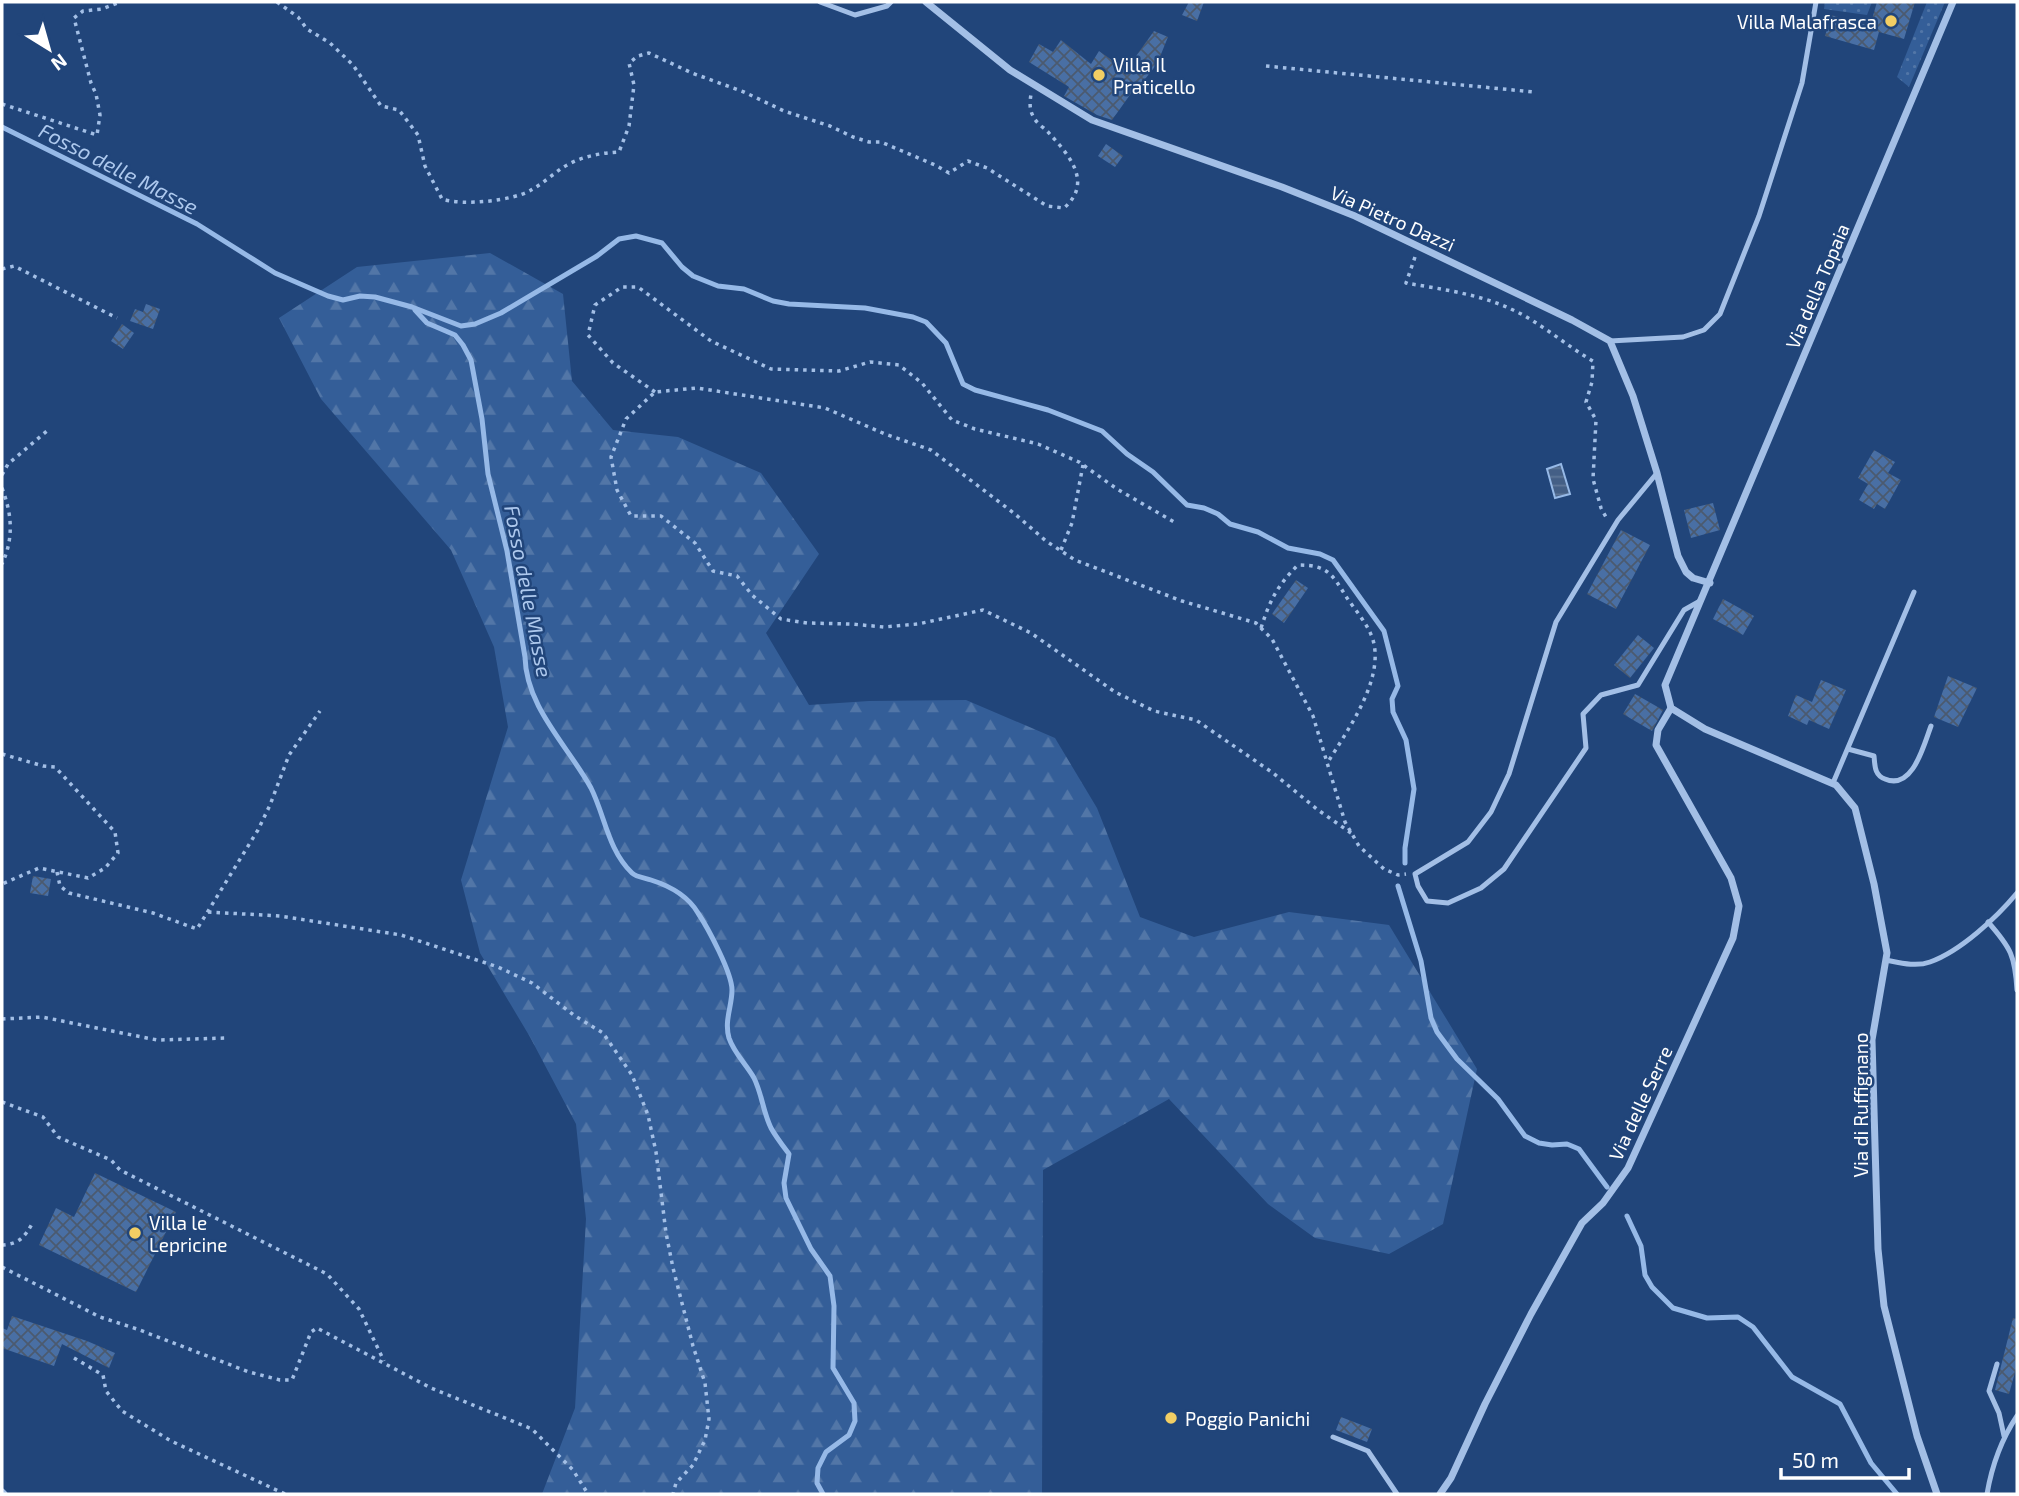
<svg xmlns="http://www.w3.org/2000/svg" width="2019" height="1496" viewBox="0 0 2019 1496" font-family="'Exo 2',sans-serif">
	<defs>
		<pattern id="forest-firs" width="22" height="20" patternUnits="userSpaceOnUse" patternTransform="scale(1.75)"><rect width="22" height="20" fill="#345e98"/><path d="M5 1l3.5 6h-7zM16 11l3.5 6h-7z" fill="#5276a7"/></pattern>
		<pattern id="park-dots" width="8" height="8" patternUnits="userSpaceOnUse" patternTransform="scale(1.75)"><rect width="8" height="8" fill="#345e98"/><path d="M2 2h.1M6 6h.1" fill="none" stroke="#5276a7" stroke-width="1.8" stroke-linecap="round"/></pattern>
		<pattern id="water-rules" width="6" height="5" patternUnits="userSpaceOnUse" patternTransform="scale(1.75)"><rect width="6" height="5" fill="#445f86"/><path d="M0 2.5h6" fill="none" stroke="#607798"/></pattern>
		<pattern id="building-cross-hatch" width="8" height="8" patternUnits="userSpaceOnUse" patternTransform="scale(1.75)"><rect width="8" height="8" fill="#496fa4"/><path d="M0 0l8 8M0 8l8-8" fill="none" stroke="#4b5a6f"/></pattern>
	</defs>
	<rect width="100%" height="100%" fill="#21457a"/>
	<polygon fill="url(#forest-firs)" points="490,253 563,294 572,381 613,430 678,437 761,473 819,554 766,633 809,705 869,701 966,700 1055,738 1097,808 1140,917 1194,937 1289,912 1389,925 1477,1069 1443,1224 1389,1254 1315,1238 1268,1204 1169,1099 1043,1170 1042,1494 542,1494 575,1408 586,1219 576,1124 530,1037 480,953 461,880 508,727 494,647 451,550 321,399 279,318 357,267"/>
	<g fill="url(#park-dots)">
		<polygon points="1825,2 1872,2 1867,15 1824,9"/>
		<polygon points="1927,2 1945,2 1909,87 1897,77"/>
	</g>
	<polygon fill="url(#water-rules)" stroke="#96b9e7" stroke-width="2" points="1561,464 1570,494 1555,498 1547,469"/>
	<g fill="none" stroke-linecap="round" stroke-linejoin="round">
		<g stroke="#96b9e7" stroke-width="5">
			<polyline points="2,127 197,224 275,273 328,296 343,300 360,296 375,297 412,307 461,326 475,324 501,313 597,256 619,239 636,236 662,243 682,267 693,276 718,286 744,289 773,301 789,304 865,308 913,317 926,322 946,343 963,384 975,390 1048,410 1102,431 1127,454 1153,472 1187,505 1204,508 1218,514 1230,524 1258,532 1288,548 1320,554 1333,560 1384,631 1398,686 1392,699 1393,712 1406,740 1414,789 1405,848 1405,863"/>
			<path d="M415 310 427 323 455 335 463 345 471 360 482 419 488 474 507 551 525 657C526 707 568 746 591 788 605 816 608 850 632 873 636 877 645 878 651 880 670 886 688 896 698 913 708 928 732 973 732 990 732 1006 724 1021 729 1038 734 1053 746 1064 754 1078 762 1094 763 1112 771 1128 776 1137 783 1146 789 1154L784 1183 786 1198 811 1249 830 1276 834 1306 833 1368 854 1403 855 1421 849 1435 826 1452 818 1468 817 1483 823 1494"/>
			<polyline points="1398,886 1421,961 1431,1018 1437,1032 1457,1059 1498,1099 1525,1136 1539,1143 1552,1145 1567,1144 1579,1149 1607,1187"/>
			<polyline points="1627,1216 1641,1246 1645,1275 1652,1287 1673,1308 1707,1318 1738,1317 1753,1327 1792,1377 1840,1404 1871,1463 1897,1494"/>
		</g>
	</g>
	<g fill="url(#building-cross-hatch)">
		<polygon points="1189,2 1204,2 1197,21 1182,15"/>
		<polygon points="1877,2 1915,2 1904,39 1879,32 1874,50 1825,36 1831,15 1870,26"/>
		<polygon points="1154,31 1168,37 1157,64 1134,93 1132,92 1112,120 1097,115 1064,96 1069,87 1029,62 1039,44 1053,52 1061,40 1091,64 1099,51 1126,70"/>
		<polygon points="1106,144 1123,156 1115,167 1098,156"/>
		<polygon points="146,304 160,309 153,329 130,321 135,309 143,312"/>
		<polygon points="122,324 134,333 123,349 111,341"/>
		<polygon points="1874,450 1895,462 1888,473 1901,480 1885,509 1877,504 1874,509 1859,500 1868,484 1858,478"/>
		<polygon points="1713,503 1720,530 1691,538 1684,510"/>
		<polygon points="1621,530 1650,545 1616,609 1587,594"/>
		<polygon points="1296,580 1308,588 1284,623 1272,614"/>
		<polygon points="1723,599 1754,616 1743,635 1713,619"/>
		<polygon points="1638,635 1654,648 1630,678 1614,665"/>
		<polygon points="1948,676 1977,688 1958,727 1934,717"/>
		<polygon points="1821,680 1846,690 1829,729 1809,720 1807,725 1788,716 1796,695 1812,702"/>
		<polygon points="1635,694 1663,710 1652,731 1623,714"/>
		<polygon points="33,876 51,879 48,896 30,893"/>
		<polygon points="95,1173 176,1212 136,1292 39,1245 56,1208 74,1217"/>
		<polygon points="12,1316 87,1341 115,1353 109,1368 62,1344 54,1366 2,1348 2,1328 7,1330"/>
		<polygon points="2013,1318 2017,1319 2017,1365 2009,1394 1995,1390"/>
		<polygon points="1341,1417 1372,1429 1367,1442 1336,1430"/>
	</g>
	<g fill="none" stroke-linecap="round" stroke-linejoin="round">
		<g stroke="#a3bfe6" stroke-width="3.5" stroke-dasharray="3.5 5" stroke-linecap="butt">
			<path d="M277 2 298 17 307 29 330 43 353 65 381 106 399 110 418 135 425 166 442 199C462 206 513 201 531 190 542 184 552 175 562 168 579 157 599 153 619 152L629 126 634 85 629 63 638 56 649 53 692 73 744 92 784 111 830 126 853 137 869 142H881L935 165 949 173 968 161 987 168 1047 206 1064 208C1094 182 1068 154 1048 132 1043 127 1036 123 1033 116 1029 109 1030 101 1031 94"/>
			<polyline points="1266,66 1534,92"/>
			<polyline points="2,104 97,135 100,115 96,94 91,83 74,18 83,11 102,9 120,2"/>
			<path d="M1415 257 1406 283C1440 289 1479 294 1511 309 1540 322 1565 345 1593 361L1592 382 1586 402 1596 420 1593 479 1601 508 1607 519"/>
			<polyline points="2,269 14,266 117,318"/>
			<polyline points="655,392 613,363 588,335 595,305 622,287 638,287 711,341 771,369 839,371 870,362 899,365 922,383 952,420 975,429 1038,444 1079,462 1117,489 1174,522"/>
			<polyline points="2,475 8,464 48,430"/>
			<path d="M2 488C12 514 14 538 2 564"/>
			<polyline points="1061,550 1072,523 1083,465"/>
			<path d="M1261 628C1270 600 1277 586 1298 565 1328 565 1332 574 1347 598 1356 611 1371 628 1374 644 1382 683 1347 731 1328 762"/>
			<polyline points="2,754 43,766 55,767 115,832 118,853 105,868 88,878 39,868 2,884"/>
			<polyline points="1351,833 1318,810 1273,773 1196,720 1154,711 1115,692 1031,633 983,610 918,624 884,627 851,624 807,623 781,619 752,595 737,576 713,571 695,543 661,516 631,516 617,490 611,457 626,419 655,392 697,388 825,408 885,434 931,450 1015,514 1046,541 1075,560 1182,601 1256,623 1272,639 1313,716 1345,822 1359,846 1384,869 1398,875 1406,874"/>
			<polyline points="57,872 60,886 69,893 153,913 197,929 258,830 270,805 289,755 320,711"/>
			<polyline points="208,912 280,916 401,935 498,967 532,983 575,1016 603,1033 632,1075 648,1115 656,1152 666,1233 673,1268 693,1346 705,1383 709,1419 705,1440 693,1465 676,1483 673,1494"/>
			<polyline points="2,1019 42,1017 157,1040 228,1038"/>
			<polyline points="2,1102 43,1117 58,1137 111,1160 120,1170 327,1274 359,1309 384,1361"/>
			<path d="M2 1245C19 1244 25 1237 33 1222"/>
			<polyline points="2,1267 100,1317 137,1329 249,1372 280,1380 292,1380 311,1332 317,1328 431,1388 532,1429 573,1470 588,1494"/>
			<polyline points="74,1358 103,1375 106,1391 122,1411 171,1441 285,1494"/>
		</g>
		<g stroke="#a3bfe6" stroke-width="5">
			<polyline points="820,2 855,15 887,6 891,2"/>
			<polyline points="1610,341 1683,337 1704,330 1720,314 1759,216 1802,83 1816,2"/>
			<polyline points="1657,473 1618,520 1556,622 1509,774 1491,812 1468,842 1415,874 1418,886 1427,901 1448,903 1481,888 1504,869 1586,748 1583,714 1601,695 1638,685 1684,610 1700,601"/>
			<path d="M1848 749 1874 756C1875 765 1874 775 1885 779 1913 791 1924 744 1931 726"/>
			<polyline points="1833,783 1914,592"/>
			<path d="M1988 922C2011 948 2015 956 2017 990"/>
			<path d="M1886 960C1901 963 1916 967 1930 962 1961 951 1997 917 2017 893"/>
			<polyline points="1997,1364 1989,1391 1999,1413 2004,1436"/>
			<polyline points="1333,1437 1368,1451 1397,1494"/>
			<path d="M1987 1494C1992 1465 2001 1440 2017 1416"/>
		</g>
		<g stroke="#a3bfe6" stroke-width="7">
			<polyline points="926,2 1010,70 1092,120 1282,187 1355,216 1572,320 1610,341 1633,396 1657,473 1678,556 1686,572 1693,578 1710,583"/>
			<polyline points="2,1492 4,1494"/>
			<polyline points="1440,1494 1451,1478 1485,1404 1531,1314 1582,1223 1603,1203 1628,1168 1733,938 1739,906 1731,878 1656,745 1658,730 1671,708"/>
			<polyline points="1937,1494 1917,1436 1884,1306 1878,1249 1872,1040 1887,953 1874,884 1855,808 1836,785 1705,729 1671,708 1665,685 1953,2"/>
		</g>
	</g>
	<g fill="#f2ce64" stroke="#21457a" stroke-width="2.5">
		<circle cx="1891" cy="21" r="7"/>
		<circle cx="1099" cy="75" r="7"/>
		<circle cx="135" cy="1233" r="7"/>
		<circle cx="1171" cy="1418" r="7"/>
	</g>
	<g text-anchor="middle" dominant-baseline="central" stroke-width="5" stroke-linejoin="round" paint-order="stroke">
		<g font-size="19" fill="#fff" stroke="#21457a" text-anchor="start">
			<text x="1877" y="21" text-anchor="end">Villa Malafrasca</text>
			<text x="1113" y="64">Villa Il<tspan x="1113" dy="22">Praticello</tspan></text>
			<text x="149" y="1222">Villa le<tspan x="149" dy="22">Lepricine</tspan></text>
			<text x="1185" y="1418">Poggio Panichi</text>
		</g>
		<g font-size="19" fill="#fff" stroke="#21457a">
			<text transform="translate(1393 218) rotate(24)">Via Pietro Dazzi</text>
			<text transform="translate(1817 286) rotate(-67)">Via della Topaia</text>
			<text transform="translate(1640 1103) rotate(-65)">Via delle Serre</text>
			<text transform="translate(1860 1105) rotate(-90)">Via di Ruffignano</text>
		</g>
		<g font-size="21" font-style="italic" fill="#aec9ee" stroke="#21457a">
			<text transform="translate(119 168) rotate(27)">Fosso delle Masse</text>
			<text transform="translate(529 591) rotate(79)">Fosso delle Masse</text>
		</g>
	</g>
	<rect width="2019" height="1496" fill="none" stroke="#ffffff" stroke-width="7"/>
	<g transform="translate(49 49) rotate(143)" stroke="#21457a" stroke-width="5" paint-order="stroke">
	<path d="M0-5L12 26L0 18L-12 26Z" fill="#ffffff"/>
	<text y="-10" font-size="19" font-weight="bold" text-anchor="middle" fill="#ffffff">N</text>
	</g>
	<path d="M1781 1468v10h128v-10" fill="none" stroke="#ffffff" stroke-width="3.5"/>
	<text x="1792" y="1468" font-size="21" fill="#ffffff" stroke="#21457a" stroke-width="5" paint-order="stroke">50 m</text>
</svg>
